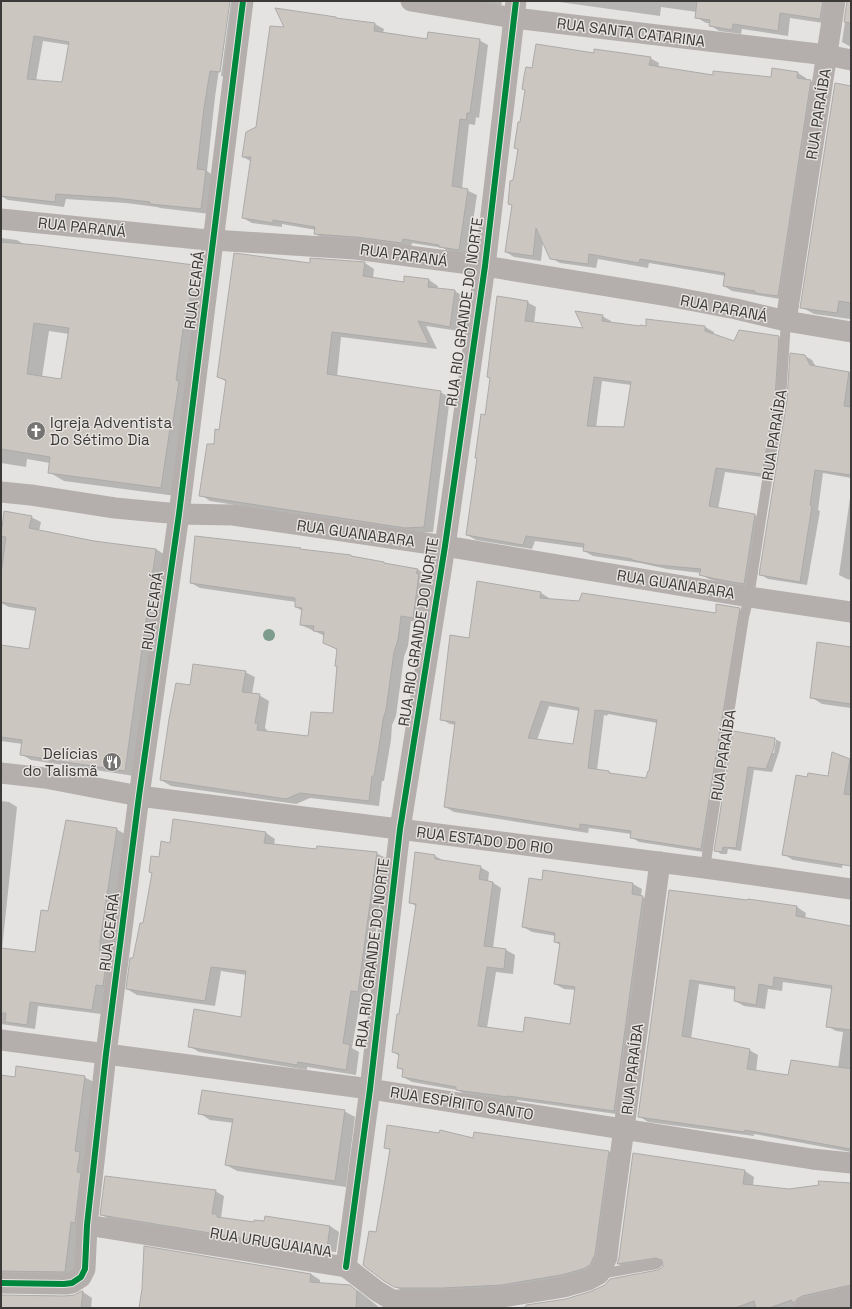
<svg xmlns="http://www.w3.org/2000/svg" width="852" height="1309" viewBox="0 0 852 1309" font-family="'Space Grotesk',sans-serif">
	<rect width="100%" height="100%" fill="#e5e3e1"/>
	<g fill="#0003" fill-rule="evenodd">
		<path d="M1 1H229L215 97 207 171 214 176 210 214 160 208 157 207 126 203 66 199 64 207 8 200 1 196ZM43 41 69 45 62 83 36 81Z"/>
		<polygon points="231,1 240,1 229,77 221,76"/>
		<polygon points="469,1 502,1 501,7"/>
		<polygon points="552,1 834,1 830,24 790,18 788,36 742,29 741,34 719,31 710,25 710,23 706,23 696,17 697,12 661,7 660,16"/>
		<polygon points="848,1 851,1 851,47 842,42"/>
		<polygon points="339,20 375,24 384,29 383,33 428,40 479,40 488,45 479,118 476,117 475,125 469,124 462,188 477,195 468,254 449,252 443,248 412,243 411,248 324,239 315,234 316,230 282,224 282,227 252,223 243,218 252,162 243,157 257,128 286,29"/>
		<polygon points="595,54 650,58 659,63 658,68 713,76 772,78 798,73 806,78 806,80 810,81 819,86 786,300 732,291 724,286 726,276 649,263 648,268 598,259 596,268 560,263 551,258 543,241 541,261 514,257 506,252 513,206 509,204 514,181 521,123 533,69"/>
		<polygon points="851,86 851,314 850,319 814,314 801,307"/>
		<path d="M1 238 17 240 25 245 193 266 209 275 176 496 64 481 49 472 50 463 27 459 26 467 1 463ZM49 331 69 334 62 380 42 377Z"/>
		<polygon points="311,259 365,263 374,269 373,278 405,283 429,280 438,286 437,289 455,291 464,297 459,331 426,326 437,349 341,337 337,377 440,392 450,397 433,532 416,533 210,501 201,495 220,431 227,382 218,377 311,264"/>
		<path d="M527 302 536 307 534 323 584 329 602 316 611 321V324L646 327 647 320 705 327 714 332V335L735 343 778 337 787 342 770 478 725 472 718 509 755 515 764 520 753 588 726 584 709 579 700 574 701 573 667 569 640 563 593 556 584 551 585 548 535 541 532 549 476 540 467 535 491 379 488 377ZM602 381 631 385 625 428H596Z"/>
		<polygon points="805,356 812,360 816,367 851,372 851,478 823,473 818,510 820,511 807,585 768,579 760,574"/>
		<polygon points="851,491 851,580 847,579 839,575"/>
		<polygon points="31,517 41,522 39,531 94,542 156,549 165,555 134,776 31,760 21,754 23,744 1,741 1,646 30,650 36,611 9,607 1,603 1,528"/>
		<polygon points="300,548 304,551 383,562 388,565 417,569 427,575 426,579 429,580 423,623 411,621 408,646 404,657 396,716 392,725 391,740 384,781 382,781 379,806 310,798 296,804 171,786 161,780 191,686 245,672 255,677 252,694 259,695 269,701 265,728 267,730 267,733 308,737 333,714 338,667 336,666 338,650 324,643 325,636 301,625 302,611 296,607 296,602 200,588 191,583"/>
		<path d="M541 593 549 598V600L717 614 739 609 748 614 710 853 639 842 631 837V834L589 828 588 833 454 812 445 807 456 725 450 724 441 719 470 639ZM549 706 579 711 574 746 537 740ZM608 714 657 723 650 773 647 780 614 774 609 772 597 770 604 715 607 716Z"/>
		<polygon points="851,650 851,708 822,704 811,697"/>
		<path d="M734 732 775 739 781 742 779 752 772 772 754 770 741 851 728 849 727 854H721L715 850ZM774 740H776L774 753H772Z"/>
		<polygon points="850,760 851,761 851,859 844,857 842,868 793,860 783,854 808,779 829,777"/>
		<polygon points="1,801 9,802 17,807 2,949 36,954 49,912 116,829 125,834 109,948 101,1014 38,1006 35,1029 1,1024"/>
		<polygon points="266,833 275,839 274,845 317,850 376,853 386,858 367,997 361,996 352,1048 359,1052 356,1075 307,1067 307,1070 199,1052 189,1046 242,1018 247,975 221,971 215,1006 137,995 127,989 144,924 153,874 150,872 171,844"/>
		<polygon points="435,856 444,861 480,867 489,872 488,882 492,882 501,888 493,948 506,950 515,955 513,974 496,972 487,1028 524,1033 571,1025 576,990 564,989 555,984 560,945 555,942 556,936 532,932 523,927 543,881 633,884 642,889 641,896 652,902 623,1115 517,1100 517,1102 466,1095 457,1090 412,1082 403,1077 404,1071 398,1067 400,1056 393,1052 400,1015 417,907 410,902"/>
		<path d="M670 891 748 901V900L797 907 806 913 805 919 851 927V926V1152L754 1134V1136L648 1122 639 1116ZM783 982 832 989 827 1026 836 1031 843 1032 838 1068 789 1076 756 1071 758 1055 749 1050 691 1039 699 984 736 990 735 1001 744 1006 765 1009 768 989 782 991Z"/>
		<polygon points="1,1076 16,1078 84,1077 94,1082 74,1277 1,1281"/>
		<polygon points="344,1111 355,1117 346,1187 237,1171 226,1165 234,1123 210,1120 199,1113"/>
		<polygon points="474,1139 609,1152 618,1157 605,1259 572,1280 511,1290 406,1293 384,1280 376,1233 391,1151 385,1147"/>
		<polygon points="745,1171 754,1177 753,1186 789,1190 851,1184 851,1292 801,1308 515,1308 568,1300 662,1269 664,1263 627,1269 618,1264 620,1259"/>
		<polygon points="215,1191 224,1196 221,1218 255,1223 330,1226 339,1232 336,1252 324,1251 323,1254 110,1220 101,1214"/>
		<polygon points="145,1248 311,1274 320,1280 320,1284 350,1286 360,1292 380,1308 140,1308 143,1289"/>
		<polygon points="83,1292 92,1298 91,1308 1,1308 1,1296 64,1297 74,1296"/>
	</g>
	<g fill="#ccc6c1" stroke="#acabaa" fill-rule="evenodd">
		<path d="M1 1H230L220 72 210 71 204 108 197 169 206 170 201 209 150 204V202L116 198 56 194 55 202 1 196ZM34 36 69 42 62 82 27 79Z"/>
		<polygon points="697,1 823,1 820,19 780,13 778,31 733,24 732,30 709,26 710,20 695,18"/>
		<polygon points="847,1 851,1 851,23 844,22"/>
		<polygon points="275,8 336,17 336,18 375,23 374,31 427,39 428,32 480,39 470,113 467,113 466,120 460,119 452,186 468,189 459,250 439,247 439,245 403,239 402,243 356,237 314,234 315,227 273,220 273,223 242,218 251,157 242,157 246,132 256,127 270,26 284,27"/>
		<polygon points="536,44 594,53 594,49 651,57 649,65 713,75 713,71 771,77 772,68 798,72 797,78 811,80 778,296 755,293 755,291 723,286 725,273 640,259 639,263 589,254 588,264 550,259 536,228 533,256 505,252 512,205 508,204 510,181 513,180 518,149 514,148 518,122 520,122 525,90 522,89 524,76 526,67 532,68"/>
		<polygon points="835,83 851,86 851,303 839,301 837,313 800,308"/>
		<path d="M1 242 37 245 194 265 189 309 186 308 176 380 179 381 173 422H171L161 488 48 473 50 457 1 449ZM34 323 69 328 61 379 27 374Z"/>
		<polygon points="234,253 310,263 310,258 365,262 363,276 404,282 404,276 429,279 428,287 455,290 450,327 418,321 429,344 332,332 327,374 441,391 424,527 405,528 199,496 207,444 214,444 215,429 219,430 226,380 217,377"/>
		<path d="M497 296 528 301 525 321 583 328 575 311 603 315 602 321 640 326V325L646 326V319L705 326V331L734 341 739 330 779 336 775 398 762 474 716 468 709 506 755 514 744 584 716 579 699 575 701 569 657 565 632 560V559L583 551 584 544 526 536 523 545 466 535 477 458H475L481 414 485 415 490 378 487 377ZM594 377 631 382 624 427 587 426Z"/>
		<polygon points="790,353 805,355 810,365 849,372 844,406 851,407 851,475 815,470 810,505 812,506 800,582 759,575 787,400"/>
		<polygon points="4,511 32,516 29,528 94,541 156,549 125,771 20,755 22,740 1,737 1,645 29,649 36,608 1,602 1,574 6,537 1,536"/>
		<polygon points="195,536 301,548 300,549 351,555 351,556 384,562 384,563 418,569 416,573 419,574 413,618 401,616 398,640 394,652 386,710 383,719 381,734 374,776 372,776 369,801 300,793 286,799 160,780 169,719 176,683 190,685 193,664 246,671 242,692 260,694 255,723 258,723 257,730 308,736 311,712 333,713 337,666 335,666 337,649 323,643 324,632 313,631 314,626 300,625 302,608 295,607 295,598 190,583"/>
		<path d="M477 581 541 592 540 598 579 601 582 593 716 613V604L740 608 701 849 630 838 631 831 580 824V829L444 807 455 722 440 720 450 635 469 638ZM541 701 579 708 573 744 528 738ZM595 710 599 711V710L657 720 649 771H648L646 778 609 773V771L588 768Z"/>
		<polygon points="817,642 851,647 851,704 810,698"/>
		<polygon points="733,731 775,738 774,748 766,769 748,767 736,848 723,847 722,852 714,851"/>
		<polygon points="832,752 850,759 844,794 851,795 851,866 782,855 796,775 807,777 808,773 828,776"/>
		<polygon points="173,819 266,832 264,843 316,849 317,846 377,852 358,992 351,991 343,1043 350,1045 346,1070 298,1062 297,1065 188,1047 194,1009 241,1017 246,971 211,967 205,1001 126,989 130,958 133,958 140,923 143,923 152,873 149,872 151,856 159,857 161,841 170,843"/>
		<polygon points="66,820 117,828 100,942 100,954 107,955 103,986 96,985 92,1010 30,1002 27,1025 5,1022 6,1013 1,1013 1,948 35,952 41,910 48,911"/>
		<polygon points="415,852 435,855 435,859 481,866 479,879 493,882 484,946 506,949 504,969 487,967 478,1026 523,1032 525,1017 570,1024 575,987 554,984 560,943 554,942 555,933 522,927 529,878 542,880 543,870 633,883 632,894 643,896 614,1111 508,1096 508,1097 456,1090 456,1087 402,1077 403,1069 397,1068 399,1054 392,1052 397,1014 399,1014 416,904 409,903"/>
		<polygon points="669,890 747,900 748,899 797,906 796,916 851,926 851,1030 826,1027 832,986 774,977 773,987 759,984 756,1005 734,1001 735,987 690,980 682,1036 750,1049 747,1069 788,1075 791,1060 851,1069 851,1149 745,1130 744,1132 638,1117"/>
		<polygon points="16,1066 85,1076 75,1151 80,1152 77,1172 81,1173 75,1223 71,1222 65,1272 1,1271 1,1075 15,1077"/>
		<polygon points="202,1090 345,1110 335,1181 225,1165 233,1119 198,1114"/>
		<polygon points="387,1125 439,1133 440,1130 473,1138 474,1132 609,1151 595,1254 590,1265 583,1269 561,1275 501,1285 443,1288 400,1288 394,1287 384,1281 363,1265 369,1231 376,1232 382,1198 390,1149 384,1148"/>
		<polygon points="633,1153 745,1170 743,1184 789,1189 819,1185 818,1181 851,1183 851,1285 802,1296 797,1299 795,1302 792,1303 792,1300 769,1308 756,1308 754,1301 735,1308 526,1308 526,1305 566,1299 592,1291 605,1285 610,1279 658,1270 663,1267 662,1260 656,1258 617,1264 619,1258"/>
		<polygon points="105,1176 216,1190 212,1214 217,1214 217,1217 254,1222 254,1220 264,1221 265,1216 330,1226 327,1248 315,1246 314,1250 100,1215"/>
		<polygon points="144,1246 311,1274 310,1282 350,1285 357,1291 356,1308 139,1308 142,1289"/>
		<polygon points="82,1291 83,1291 81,1308 1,1308 1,1295 64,1296 74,1295"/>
	</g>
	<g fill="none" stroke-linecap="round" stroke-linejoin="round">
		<g stroke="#b4afad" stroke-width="10">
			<polyline points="705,868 744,617 749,597 769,468 781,399 786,321"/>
			<polyline points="600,1274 657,1264"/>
		</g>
		<g stroke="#b4afad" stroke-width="21">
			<polyline points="411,1 514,18 827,55 851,60"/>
			<polyline points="1,219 198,239 355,249 485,266 668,296 736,309 786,321 851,332"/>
			<polyline points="786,321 835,1"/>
			<polyline points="1,492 31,495 115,508 179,514 233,515 253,518 445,546 749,597 851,612"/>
			<polyline points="1,773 45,778 139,796 705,868 851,889"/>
			<polyline points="1,1040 370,1089 812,1159 851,1163"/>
			<polyline points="87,1225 346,1267 377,1291 392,1300 443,1300 502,1297 564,1287 588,1280 599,1274 607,1257 609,1239 660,862"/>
			<polyline points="346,1267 370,1089 400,829 445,546 485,266 516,1"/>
			<polyline points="1,1283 64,1284 72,1283 81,1277 85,1269 87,1225 106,1054 139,796 179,514 243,1"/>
			<polyline points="805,1308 851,1297"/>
		</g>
		<g stroke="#e6e3e0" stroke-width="8">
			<g id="cycleway">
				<polyline points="346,1267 370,1089 400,829 445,546 485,266 516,1"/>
				<polyline points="1,1283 64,1284 72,1283 81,1277 85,1269 87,1225 106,1054 139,796 179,514 243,1"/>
			</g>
		</g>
		<use href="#cycleway" stroke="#00873e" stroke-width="6"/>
	</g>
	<circle fill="#7d9c8d" cx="269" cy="635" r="6"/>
	<defs>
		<g id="church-disc" transform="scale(1)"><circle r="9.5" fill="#767573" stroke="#e6e3e0"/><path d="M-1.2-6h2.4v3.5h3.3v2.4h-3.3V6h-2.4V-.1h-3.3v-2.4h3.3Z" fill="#fff"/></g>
		<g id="restaurant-disc" transform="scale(1)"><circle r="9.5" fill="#767573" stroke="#e6e3e0"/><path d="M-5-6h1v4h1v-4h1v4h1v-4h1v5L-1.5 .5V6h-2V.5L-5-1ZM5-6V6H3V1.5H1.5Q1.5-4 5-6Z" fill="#fff"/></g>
	</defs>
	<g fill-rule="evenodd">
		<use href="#church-disc" x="36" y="431"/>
		<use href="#restaurant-disc" x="112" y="762"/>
	</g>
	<g text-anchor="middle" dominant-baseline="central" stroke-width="3" stroke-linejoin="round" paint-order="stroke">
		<g font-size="15" fill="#3b3a38" stroke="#e6e3e0">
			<text transform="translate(631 32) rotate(7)">RUA SANTA CATARINA</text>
			<text transform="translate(818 114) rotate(-81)">RUA PARAÍBA</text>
			<text transform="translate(82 227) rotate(6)">RUA PARANÁ</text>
			<text transform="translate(404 255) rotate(8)">RUA PARANÁ</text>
			<text transform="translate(194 290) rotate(-83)">RUA CEARÁ</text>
			<text transform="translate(724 308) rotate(11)">RUA PARANÁ</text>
			<text transform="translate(464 312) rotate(-82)">RUA RIO GRANDE DO NORTE</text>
			<text transform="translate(774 435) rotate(-81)">RUA PARAÍBA</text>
			<text transform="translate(356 533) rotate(8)">RUA GUANABARA</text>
			<text transform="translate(676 584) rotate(9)">RUA GUANABARA</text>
			<text transform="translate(152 611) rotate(-82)">RUA CEARÁ</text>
			<text transform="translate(418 632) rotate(-81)">RUA RIO GRANDE DO NORTE</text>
			<text transform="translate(723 755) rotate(-81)">RUA PARAÍBA</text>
			<text transform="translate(485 840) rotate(7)">RUA ESTADO DO RIO</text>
			<text transform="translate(109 932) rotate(-83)">RUA CEARÁ</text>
			<text transform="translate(372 953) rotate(-83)">RUA RIO GRANDE DO NORTE</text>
			<text transform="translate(632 1069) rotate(-83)">RUA PARAÍBA</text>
			<text transform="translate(462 1103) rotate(9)">RUA ESPÍRITO SANTO</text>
			<text transform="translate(271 1242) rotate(9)">RUA URUGUAIANA</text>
		</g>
		<g font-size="15" fill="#3b3a38" stroke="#e6e3e0" text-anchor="start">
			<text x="50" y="422">Igreja Adventista<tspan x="50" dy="17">Do Sétimo Dia</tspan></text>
			<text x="98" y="753" text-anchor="end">Delícias<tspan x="98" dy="17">do Talismã</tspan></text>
		</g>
	</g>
	<rect width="852" height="1309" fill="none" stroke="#3b3a38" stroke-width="4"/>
</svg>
